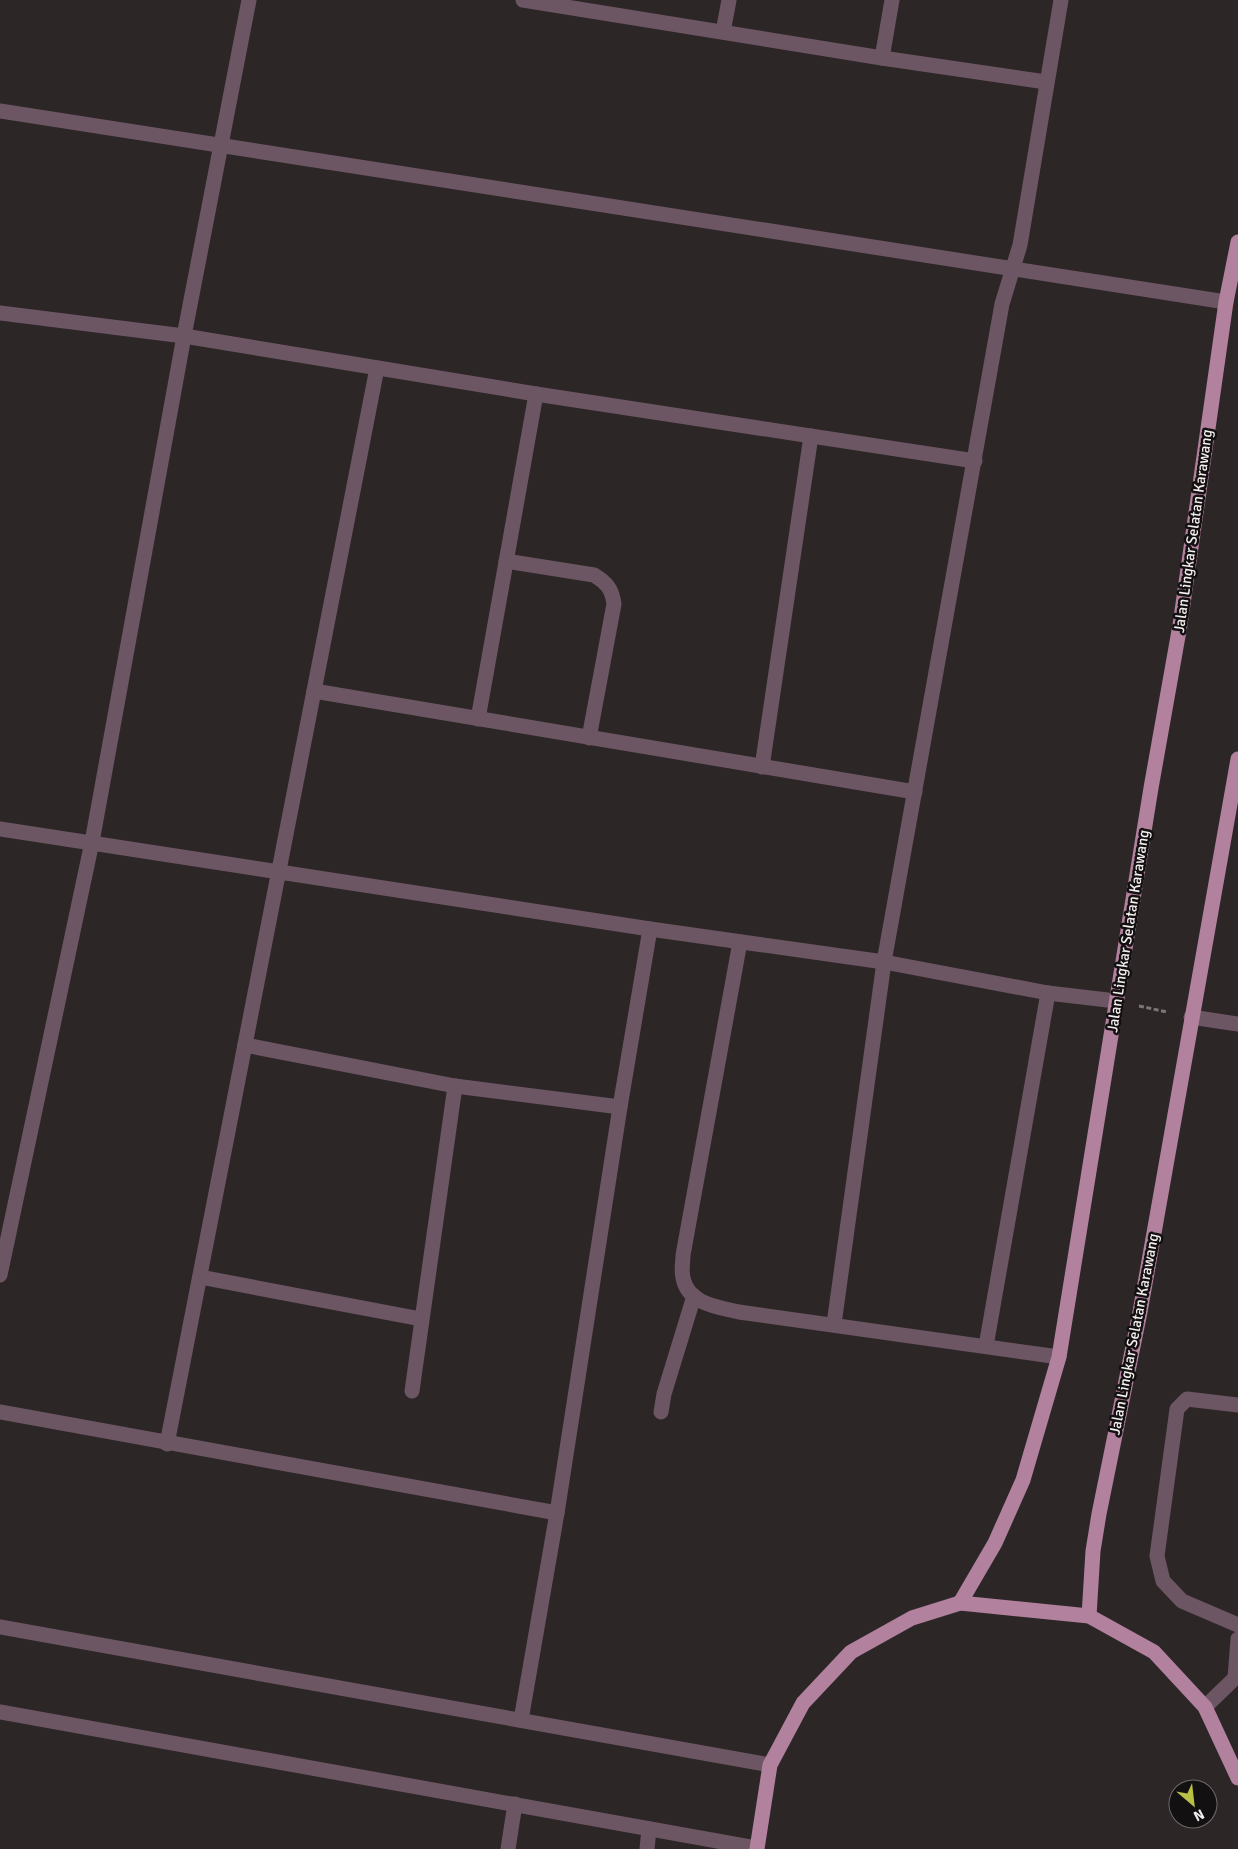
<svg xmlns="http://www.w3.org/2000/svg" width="1238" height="1849" viewBox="0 0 1238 1849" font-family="Signika,sans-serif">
	<rect width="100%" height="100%" fill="#2d2627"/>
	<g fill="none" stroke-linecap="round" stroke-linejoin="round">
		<polyline stroke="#7d7677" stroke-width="3" stroke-dasharray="5 2.5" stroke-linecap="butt" points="1139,1006 1167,1012"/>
		<g stroke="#6d5663" stroke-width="15">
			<polyline points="1238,1405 1187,1399 1177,1409 1157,1556 1163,1581 1182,1601 1238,1625"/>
			<polyline points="1235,1678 1238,1639"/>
			<polyline points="1205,1707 1235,1678 1238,1678"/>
		</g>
		<g stroke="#6d5663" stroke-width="15">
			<polyline points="523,0 882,58 1046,82"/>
			<polyline points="723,32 729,0"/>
			<polyline points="882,58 892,0"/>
			<polyline points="0,111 1226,302"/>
			<polyline points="0,313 184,336 536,394 975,461"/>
			<path d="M506 561 594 575C607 583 612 589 614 604L589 738"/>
			<polyline points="314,691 915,792"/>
			<polyline points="478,719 536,394"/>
			<polyline points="762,767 811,436"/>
			<polyline points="0,829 650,929 884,962 1048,993 1116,1001"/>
			<path d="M740 942 683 1255C683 1262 681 1270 683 1278 688 1304 718 1307 739 1312L1059 1357"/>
			<polyline points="1191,1017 1238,1024"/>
			<polyline points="245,1045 455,1086 620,1107"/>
			<polyline points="0,1275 92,842 184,336 249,0"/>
			<polyline points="200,1277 421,1319"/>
			<polyline points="834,1324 884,962 1002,304 1020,245 1061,0"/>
			<polyline points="986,1346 1048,993"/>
			<polyline points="412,1391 455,1086"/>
			<polyline points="0,1412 557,1513"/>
			<polyline points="661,1412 664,1394 694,1296"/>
			<polyline points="167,1444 377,368"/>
			<polyline points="0,1627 770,1765"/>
			<polyline points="0,1712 756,1848"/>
			<polyline points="521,1720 557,1513 620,1107 650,929"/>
			<polyline points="508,1849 515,1804"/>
			<polyline points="647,1849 649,1829"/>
		</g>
		<g stroke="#b2819e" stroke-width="15">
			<polyline points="960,1603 995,1543 1023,1480 1059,1357 1151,788 1180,625 1226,302 1238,242"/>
			<polyline points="1089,1616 1093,1551 1099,1514 1140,1312 1238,759"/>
			<polyline points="757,1849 770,1765 803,1703 851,1652 912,1618 960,1603 1089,1616 1154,1652 1205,1707 1238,1778"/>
		</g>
	</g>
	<g text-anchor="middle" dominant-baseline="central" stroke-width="5" stroke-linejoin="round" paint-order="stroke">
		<g font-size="15" fill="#f4eeef" stroke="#131011">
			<text transform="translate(1193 531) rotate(-82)">Jalan Lingkar Selatan Karawang</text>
			<text transform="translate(1128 931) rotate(-81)">Jalan Lingkar Selatan Karawang</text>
			<text transform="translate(1134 1334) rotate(-79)">Jalan Lingkar Selatan Karawang</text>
		</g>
	</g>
	<g transform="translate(1193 1804) rotate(152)"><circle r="24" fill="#131011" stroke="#6d696a"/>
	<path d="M0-4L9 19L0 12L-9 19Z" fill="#b9c046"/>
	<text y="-8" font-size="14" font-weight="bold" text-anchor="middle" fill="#f4eeef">N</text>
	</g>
</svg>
